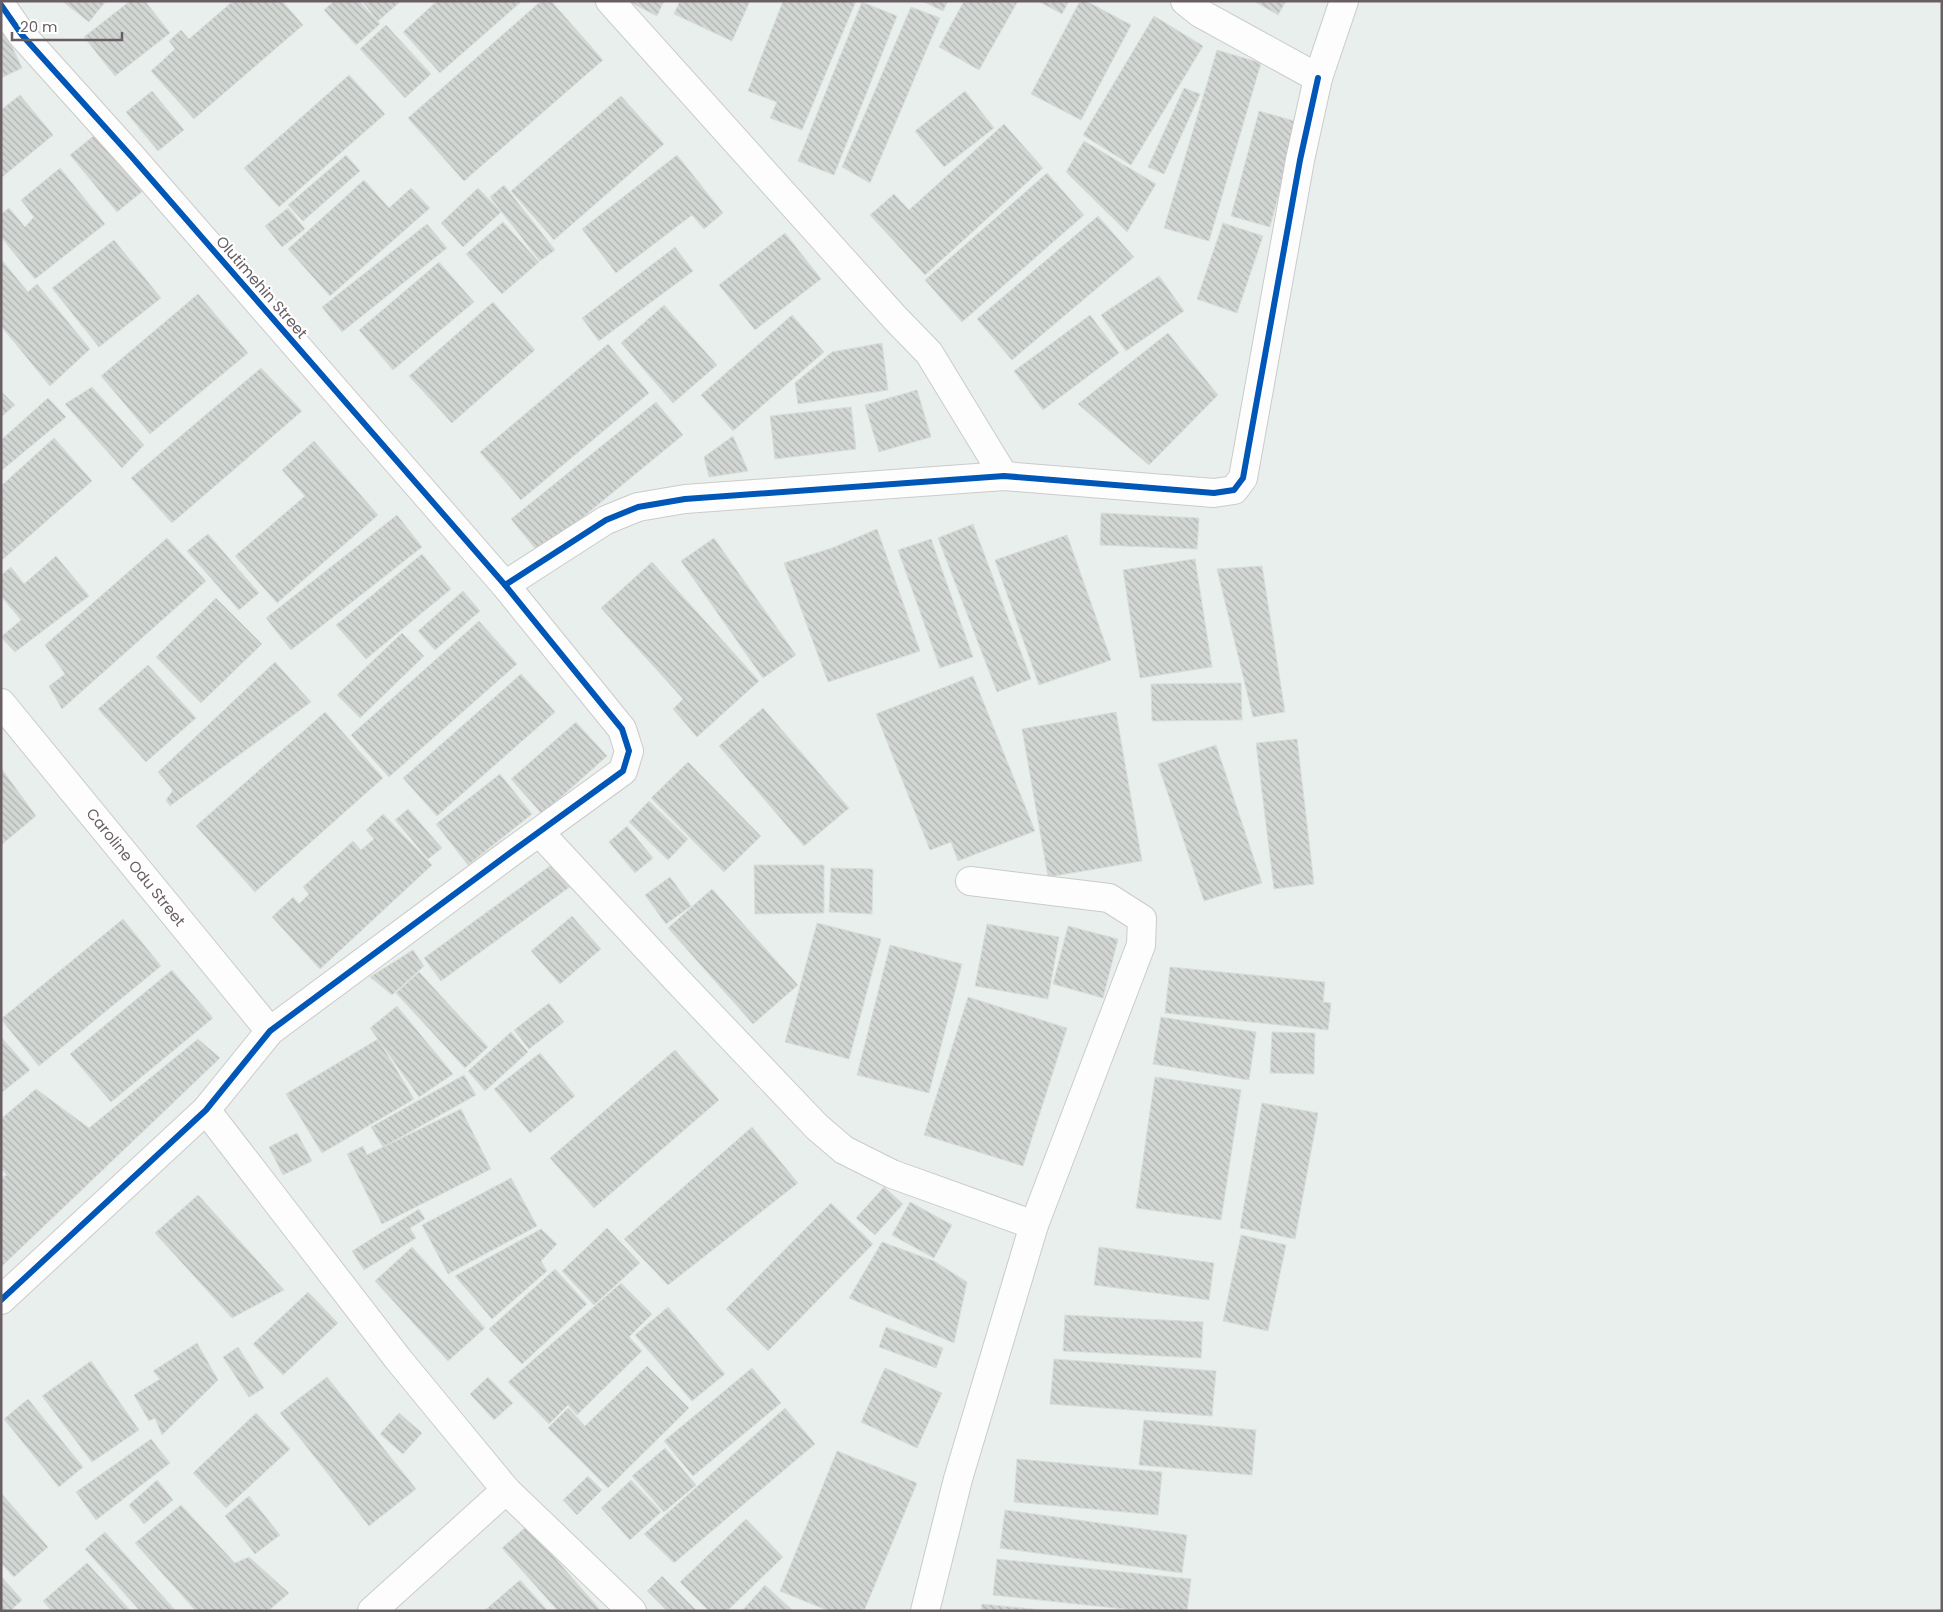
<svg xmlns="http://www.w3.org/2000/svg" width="1943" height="1612" viewBox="0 0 1943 1612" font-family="Poppins,sans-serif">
	<defs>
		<pattern id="building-back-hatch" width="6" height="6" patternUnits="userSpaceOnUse" patternTransform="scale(1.25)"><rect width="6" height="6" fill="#d3d7d4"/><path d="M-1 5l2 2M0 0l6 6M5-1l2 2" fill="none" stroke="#afb2b0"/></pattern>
	</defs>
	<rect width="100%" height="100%" fill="#e9efec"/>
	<g fill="url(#building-back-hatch)" stroke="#d8dedc">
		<polygon points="62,1 106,1 89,22"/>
		<polygon points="130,1 145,1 170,33 115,76 84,37"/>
		<polygon points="233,1 282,1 303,25 194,119 151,71 175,49 169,41 181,30 189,39"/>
		<polygon points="334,1 359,1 380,24 356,45 324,10"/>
		<polygon points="362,1 401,1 378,21"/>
		<polygon points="437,1 522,1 440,73 403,32"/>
		<polygon points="541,1 551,1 603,60 464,181 408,118"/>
		<polygon points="628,1 664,1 657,16"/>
		<polygon points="680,1 750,1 732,41 674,14"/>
		<polygon points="783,1 856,1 802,130 770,118 777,102 748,91"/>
		<polygon points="922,1 948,1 943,11"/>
		<polygon points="964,1 1018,1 979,70 939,47"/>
		<polygon points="1038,1 1069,1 1062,14"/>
		<polygon points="1080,1 1086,1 1131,25 1081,120 1031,94"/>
		<polygon points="1254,1 1286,1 1278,15"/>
		<polygon points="862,2 897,16 834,175 798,161"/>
		<polygon points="911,7 940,18 870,183 842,167"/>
		<polygon points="1154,16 1203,46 1131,165 1083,135"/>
		<polygon points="386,25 431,74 405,98 360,49"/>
		<polygon points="5,32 22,68 1,78 1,34"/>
		<polygon points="1217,50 1261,63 1209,241 1164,228"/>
		<polygon points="349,75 385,114 279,207 244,168"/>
		<polygon points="1184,88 1200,94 1164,174 1148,167"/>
		<polygon points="152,91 184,130 158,151 126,112"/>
		<polygon points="965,91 994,128 944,167 915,131"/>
		<polygon points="20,95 53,135 1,178 1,110"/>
		<polygon points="621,96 664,144 554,240 511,191"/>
		<polygon points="1259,111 1298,122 1270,227 1231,216"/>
		<polygon points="1004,124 1043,168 925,275 870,215 894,194 909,210"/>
		<polygon points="96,134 144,190 117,212 70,155"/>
		<polygon points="1084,141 1156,184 1127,232 1066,172"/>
		<polygon points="346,155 360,171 303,221 288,205"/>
		<polygon points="677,155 723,213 704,229 692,215 616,273 582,229"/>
		<polygon points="60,168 105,224 35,279 1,237 1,214 9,208 25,227 34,217 21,200"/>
		<polygon points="1047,173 1084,215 962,322 925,280"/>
		<polygon points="364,180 389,208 411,188 430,208 330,296 288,249"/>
		<polygon points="504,185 555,250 540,261 490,197"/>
		<polygon points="478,188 501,212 463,247 441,223"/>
		<polygon points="288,208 305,229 282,247 265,226"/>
		<polygon points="1098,216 1134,257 1012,360 977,319"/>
		<polygon points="503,222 539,262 502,294 466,254"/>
		<polygon points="1223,223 1263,236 1237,313 1197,299"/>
		<polygon points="427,224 447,248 342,332 322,307"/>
		<polygon points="785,233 821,279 755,330 719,285"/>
		<polygon points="114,240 161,298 99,347 52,288"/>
		<polygon points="675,247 693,271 599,341 582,318"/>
		<polygon points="1,259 28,292 37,284 90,349 50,386 1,326"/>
		<polygon points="439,262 474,302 393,370 359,330"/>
		<polygon points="1159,276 1184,311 1126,351 1101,315"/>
		<polygon points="198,294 248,353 150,434 101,376"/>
		<polygon points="493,302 535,350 452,423 409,376"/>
		<polygon points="664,305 717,365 673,403 621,343"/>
		<polygon points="792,315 824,352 733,431 701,395"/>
		<polygon points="1090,315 1119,353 1043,410 1014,371"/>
		<polygon points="1168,333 1218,395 1149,465 1078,404"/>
		<polygon points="882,343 888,390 798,404 795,383 832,352"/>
		<polygon points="608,344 649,393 521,500 480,452"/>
		<polygon points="261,368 302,411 172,523 131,478"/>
		<polygon points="92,387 144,445 122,468 65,404"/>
		<polygon points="917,390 931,437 879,452 865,405"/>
		<polygon points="1,391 15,405 1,417"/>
		<polygon points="48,398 66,417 1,471 1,440"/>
		<polygon points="656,402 683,435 539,553 511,519"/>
		<polygon points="851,407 856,449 775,459 770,416"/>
		<polygon points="733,436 748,471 709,477 704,457"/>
		<polygon points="54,438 92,481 1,561 1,486"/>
		<polygon points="314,441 378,515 277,603 235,556 305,496 282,470"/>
		<polygon points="1101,513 1199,518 1197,549 1100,545"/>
		<polygon points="397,515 422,547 291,650 266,618"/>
		<polygon points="973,524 1031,679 997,692 938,538"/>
		<polygon points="877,529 920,651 828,682 784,563 832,548"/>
		<polygon points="208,534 259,593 239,610 187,551"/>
		<polygon points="1067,535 1111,660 1039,685 995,560"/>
		<polygon points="167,538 206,581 62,709 49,686 65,674 45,645"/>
		<polygon points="714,538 796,655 763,678 681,561"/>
		<polygon points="931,539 973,657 940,668 898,550"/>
		<polygon points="422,554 451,589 366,659 336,625"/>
		<polygon points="56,556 89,596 15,652 1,637 21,620 1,596 1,575 11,567 24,584"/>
		<polygon points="1195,559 1212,667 1140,678 1123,570"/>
		<polygon points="652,562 759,681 697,737 673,709 683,699 601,608"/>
		<polygon points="1262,566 1285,712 1253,717 1217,569"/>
		<polygon points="463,591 480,611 435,650 418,631"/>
		<polygon points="216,598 262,644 201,703 156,657"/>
		<polygon points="479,621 517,664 389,777 351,735"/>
		<polygon points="402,633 424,656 360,718 337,695"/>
		<polygon points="275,662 311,702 170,806 166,800 173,790 158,772"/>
		<polygon points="148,665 196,718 146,762 98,709"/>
		<polygon points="521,674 555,712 437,816 403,778"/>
		<polygon points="973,676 1035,831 958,861 951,842 930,850 876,714"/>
		<polygon points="1241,683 1242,720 1152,721 1151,684"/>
		<polygon points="763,708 849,808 804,846 719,746"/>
		<polygon points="325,712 383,778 255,892 196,826"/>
		<polygon points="1116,712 1142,861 1048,877 1022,729"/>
		<polygon points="576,722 607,756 542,814 511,779"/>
		<polygon points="1297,739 1314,884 1274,889 1256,743"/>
		<polygon points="1216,745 1262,883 1204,901 1158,764"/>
		<polygon points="688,762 761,836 724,872 651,798"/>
		<polygon points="1,768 36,816 1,845"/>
		<polygon points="500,774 532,814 468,865 436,824"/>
		<polygon points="649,801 688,839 668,860 629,822"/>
		<polygon points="408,809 442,848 428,859 395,820"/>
		<polygon points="383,814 432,865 320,969 272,917 293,897 299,904 309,894 303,887 353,841 361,850 374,839 366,830"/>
		<polygon points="627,826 653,858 635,873 609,842"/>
		<polygon points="554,863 571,886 441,981 424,958"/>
		<polygon points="754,865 824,865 824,913 755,914"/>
		<polygon points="831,868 873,869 872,914 829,912"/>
		<polygon points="670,877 691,906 666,924 645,895"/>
		<polygon points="712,889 798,985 753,1024 668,928"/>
		<polygon points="572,916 601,949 560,984 531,951"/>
		<polygon points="123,919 161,966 39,1066 1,1019"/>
		<polygon points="817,923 881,939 849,1059 785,1042"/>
		<polygon points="987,924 1059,937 1048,999 975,986"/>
		<polygon points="1068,926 1118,939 1103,998 1053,984"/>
		<polygon points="890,945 962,964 929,1093 857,1075"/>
		<polygon points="413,950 424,966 392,995 370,977"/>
		<polygon points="1170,967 1325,982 1323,1002 1331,1003 1328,1030 1165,1013"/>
		<polygon points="172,970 213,1018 111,1102 70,1054"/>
		<polygon points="419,972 488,1047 465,1068 396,993"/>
		<polygon points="968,997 1067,1028 1023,1166 924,1135"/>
		<polygon points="549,1003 564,1022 529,1049 514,1030"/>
		<polygon points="397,1006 453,1074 419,1097 370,1028"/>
		<polygon points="1161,1017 1256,1032 1249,1080 1153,1064"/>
		<polygon points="511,1032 528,1052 485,1091 468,1071"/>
		<polygon points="1272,1032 1315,1033 1314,1074 1270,1073"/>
		<polygon points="1,1037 30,1070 1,1093"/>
		<polygon points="198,1039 220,1058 1,1267 1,1178 7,1175 1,1169 1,1119 36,1089 89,1128"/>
		<polygon points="378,1039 414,1099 322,1153 286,1094"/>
		<polygon points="675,1050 719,1100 594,1208 550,1158"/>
		<polygon points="540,1053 575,1096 530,1133 494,1089"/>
		<polygon points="464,1075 476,1095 383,1147 371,1127"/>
		<polygon points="1155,1077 1241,1090 1221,1220 1136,1208"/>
		<polygon points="1262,1103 1318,1113 1295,1239 1240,1228"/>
		<polygon points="461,1109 491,1169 382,1224 347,1154 363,1146 367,1155"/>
		<polygon points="752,1127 798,1183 668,1285 624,1239"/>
		<polygon points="297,1133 312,1161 283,1175 269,1147"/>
		<polygon points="511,1178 537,1226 448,1274 422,1225"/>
		<polygon points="884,1187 903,1204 875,1235 856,1218"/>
		<polygon points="198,1195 284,1290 232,1318 155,1233"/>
		<polygon points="910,1202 952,1225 934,1258 892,1235"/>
		<polygon points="831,1203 873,1244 768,1351 726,1309"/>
		<polygon points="419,1209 425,1219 410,1228 416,1238 364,1270 352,1251"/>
		<polygon points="607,1228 640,1263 594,1305 562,1271"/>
		<polygon points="541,1229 557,1244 541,1261 547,1271 492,1319 455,1276"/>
		<polygon points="1241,1235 1286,1245 1268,1331 1223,1321"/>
		<polygon points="882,1242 934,1261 967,1282 954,1343 849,1298"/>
		<polygon points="412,1247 485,1328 448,1361 375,1281"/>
		<polygon points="1099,1247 1214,1263 1209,1300 1094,1285"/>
		<polygon points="555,1269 587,1304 522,1364 489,1329"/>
		<polygon points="621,1283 652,1314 629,1337 642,1351 577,1415 568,1405 549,1424 508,1382"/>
		<polygon points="308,1292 338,1323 283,1375 253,1344"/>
		<polygon points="668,1307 725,1374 692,1401 635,1335"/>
		<polygon points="1065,1315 1203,1322 1201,1358 1063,1351"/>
		<polygon points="886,1327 943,1348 936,1368 879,1347"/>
		<polygon points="197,1343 218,1380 162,1435 155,1418 149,1421 134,1395 160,1379 153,1371"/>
		<polygon points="238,1347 264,1388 249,1397 223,1357"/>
		<polygon points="1054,1359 1216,1371 1212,1416 1050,1404"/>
		<polygon points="91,1361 139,1430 92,1462 42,1396"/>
		<polygon points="647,1366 689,1408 608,1488 548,1428 568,1408 585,1426"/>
		<polygon points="752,1368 781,1403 693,1476 664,1441"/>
		<polygon points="885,1368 942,1393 917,1448 861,1422"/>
		<polygon points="327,1377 416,1489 369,1526 280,1413"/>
		<polygon points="488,1377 513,1403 494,1420 470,1394"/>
		<polygon points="28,1399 83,1467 59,1487 4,1419"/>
		<polygon points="785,1408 815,1444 674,1563 644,1534"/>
		<polygon points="256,1413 290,1449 226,1508 193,1473"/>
		<polygon points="399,1413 422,1433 403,1454 380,1434"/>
		<polygon points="1144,1420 1256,1430 1252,1475 1139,1465"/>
		<polygon points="151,1439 170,1463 96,1520 76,1492"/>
		<polygon points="665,1448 696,1485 664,1512 632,1476"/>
		<polygon points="837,1451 917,1483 864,1611 829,1611 780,1591"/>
		<polygon points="1017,1459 1162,1472 1158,1515 1014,1502"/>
		<polygon points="588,1476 602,1490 577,1515 563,1500"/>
		<polygon points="157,1480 173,1500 144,1524 129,1505"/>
		<polygon points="631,1480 661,1512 630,1540 601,1508"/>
		<polygon points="1,1493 48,1547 14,1577 1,1563"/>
		<polygon points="249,1496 280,1535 255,1554 225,1516"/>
		<polygon points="181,1505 235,1563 249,1557 289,1593 268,1611 196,1611 135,1543"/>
		<polygon points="1005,1510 1187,1535 1182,1573 1000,1548"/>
		<polygon points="746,1519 783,1557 727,1611 709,1611 680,1582"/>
		<polygon points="527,1526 601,1611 558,1611 502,1548"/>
		<polygon points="105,1532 176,1611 140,1611 85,1549"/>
		<polygon points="997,1559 1191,1579 1187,1611 1143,1611 993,1595"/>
		<polygon points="87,1563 131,1611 52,1611 43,1601"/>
		<polygon points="1,1576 22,1600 10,1611 1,1611"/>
		<polygon points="662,1576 697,1611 667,1611 647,1591"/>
		<polygon points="520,1580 548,1611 484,1611"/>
		<polygon points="765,1585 793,1611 742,1611"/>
		<polygon points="982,1604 1053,1611 981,1611"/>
	</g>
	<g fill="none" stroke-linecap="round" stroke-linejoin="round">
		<g stroke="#cacbca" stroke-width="30">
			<g id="minor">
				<polyline points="610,1 895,318 929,353 1004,476"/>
				<polyline points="1185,1 1200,13 1318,78 1344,1"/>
				<polyline points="1,5 22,35 131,156 505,585 622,729 629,751 623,771 510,853 270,1031 206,1110 1,1300"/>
				<polyline points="505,585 606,520 638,507 685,499 1004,476 1214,493 1234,490 1243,478 1300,160 1318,78"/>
				<polyline points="1,703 270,1031"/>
				<polyline points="540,833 676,979 817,1127 844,1150 892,1174 1034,1225"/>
				<polyline points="206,1110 398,1359 506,1490 632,1611"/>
				<polyline points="372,1611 506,1490"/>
				<polyline points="925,1611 958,1479 1034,1225 1141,945 1142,919 1109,898 970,881"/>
			</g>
		</g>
		<use href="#minor" stroke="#fcfdfc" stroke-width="28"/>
		<g stroke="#fff" stroke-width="9">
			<g id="cycleway">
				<polyline points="1,5 22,35 131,156 505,585 622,729 629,751 623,771 510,853 270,1031 206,1110 1,1300"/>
				<polyline points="505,585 606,520 638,507 685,499 1004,476 1214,493 1234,490 1243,478 1300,160 1318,78"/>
			</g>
		</g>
		<use href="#cycleway" stroke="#0057b8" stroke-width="6"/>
	</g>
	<g text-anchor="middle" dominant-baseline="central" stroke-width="4.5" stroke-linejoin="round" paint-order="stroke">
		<g font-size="15" fill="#685e64" stroke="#fff">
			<text transform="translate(262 287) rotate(49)">Olutimehin Street</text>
			<text transform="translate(136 867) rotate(51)">Caroline Odu Street</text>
		</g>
	</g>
	<rect width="1943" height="1612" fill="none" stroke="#685e64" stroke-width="5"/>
	<path d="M12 32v8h110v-8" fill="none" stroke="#685e64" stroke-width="2.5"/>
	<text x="20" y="32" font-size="15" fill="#685e64" stroke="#ffffff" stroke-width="4" paint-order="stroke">20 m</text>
</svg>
